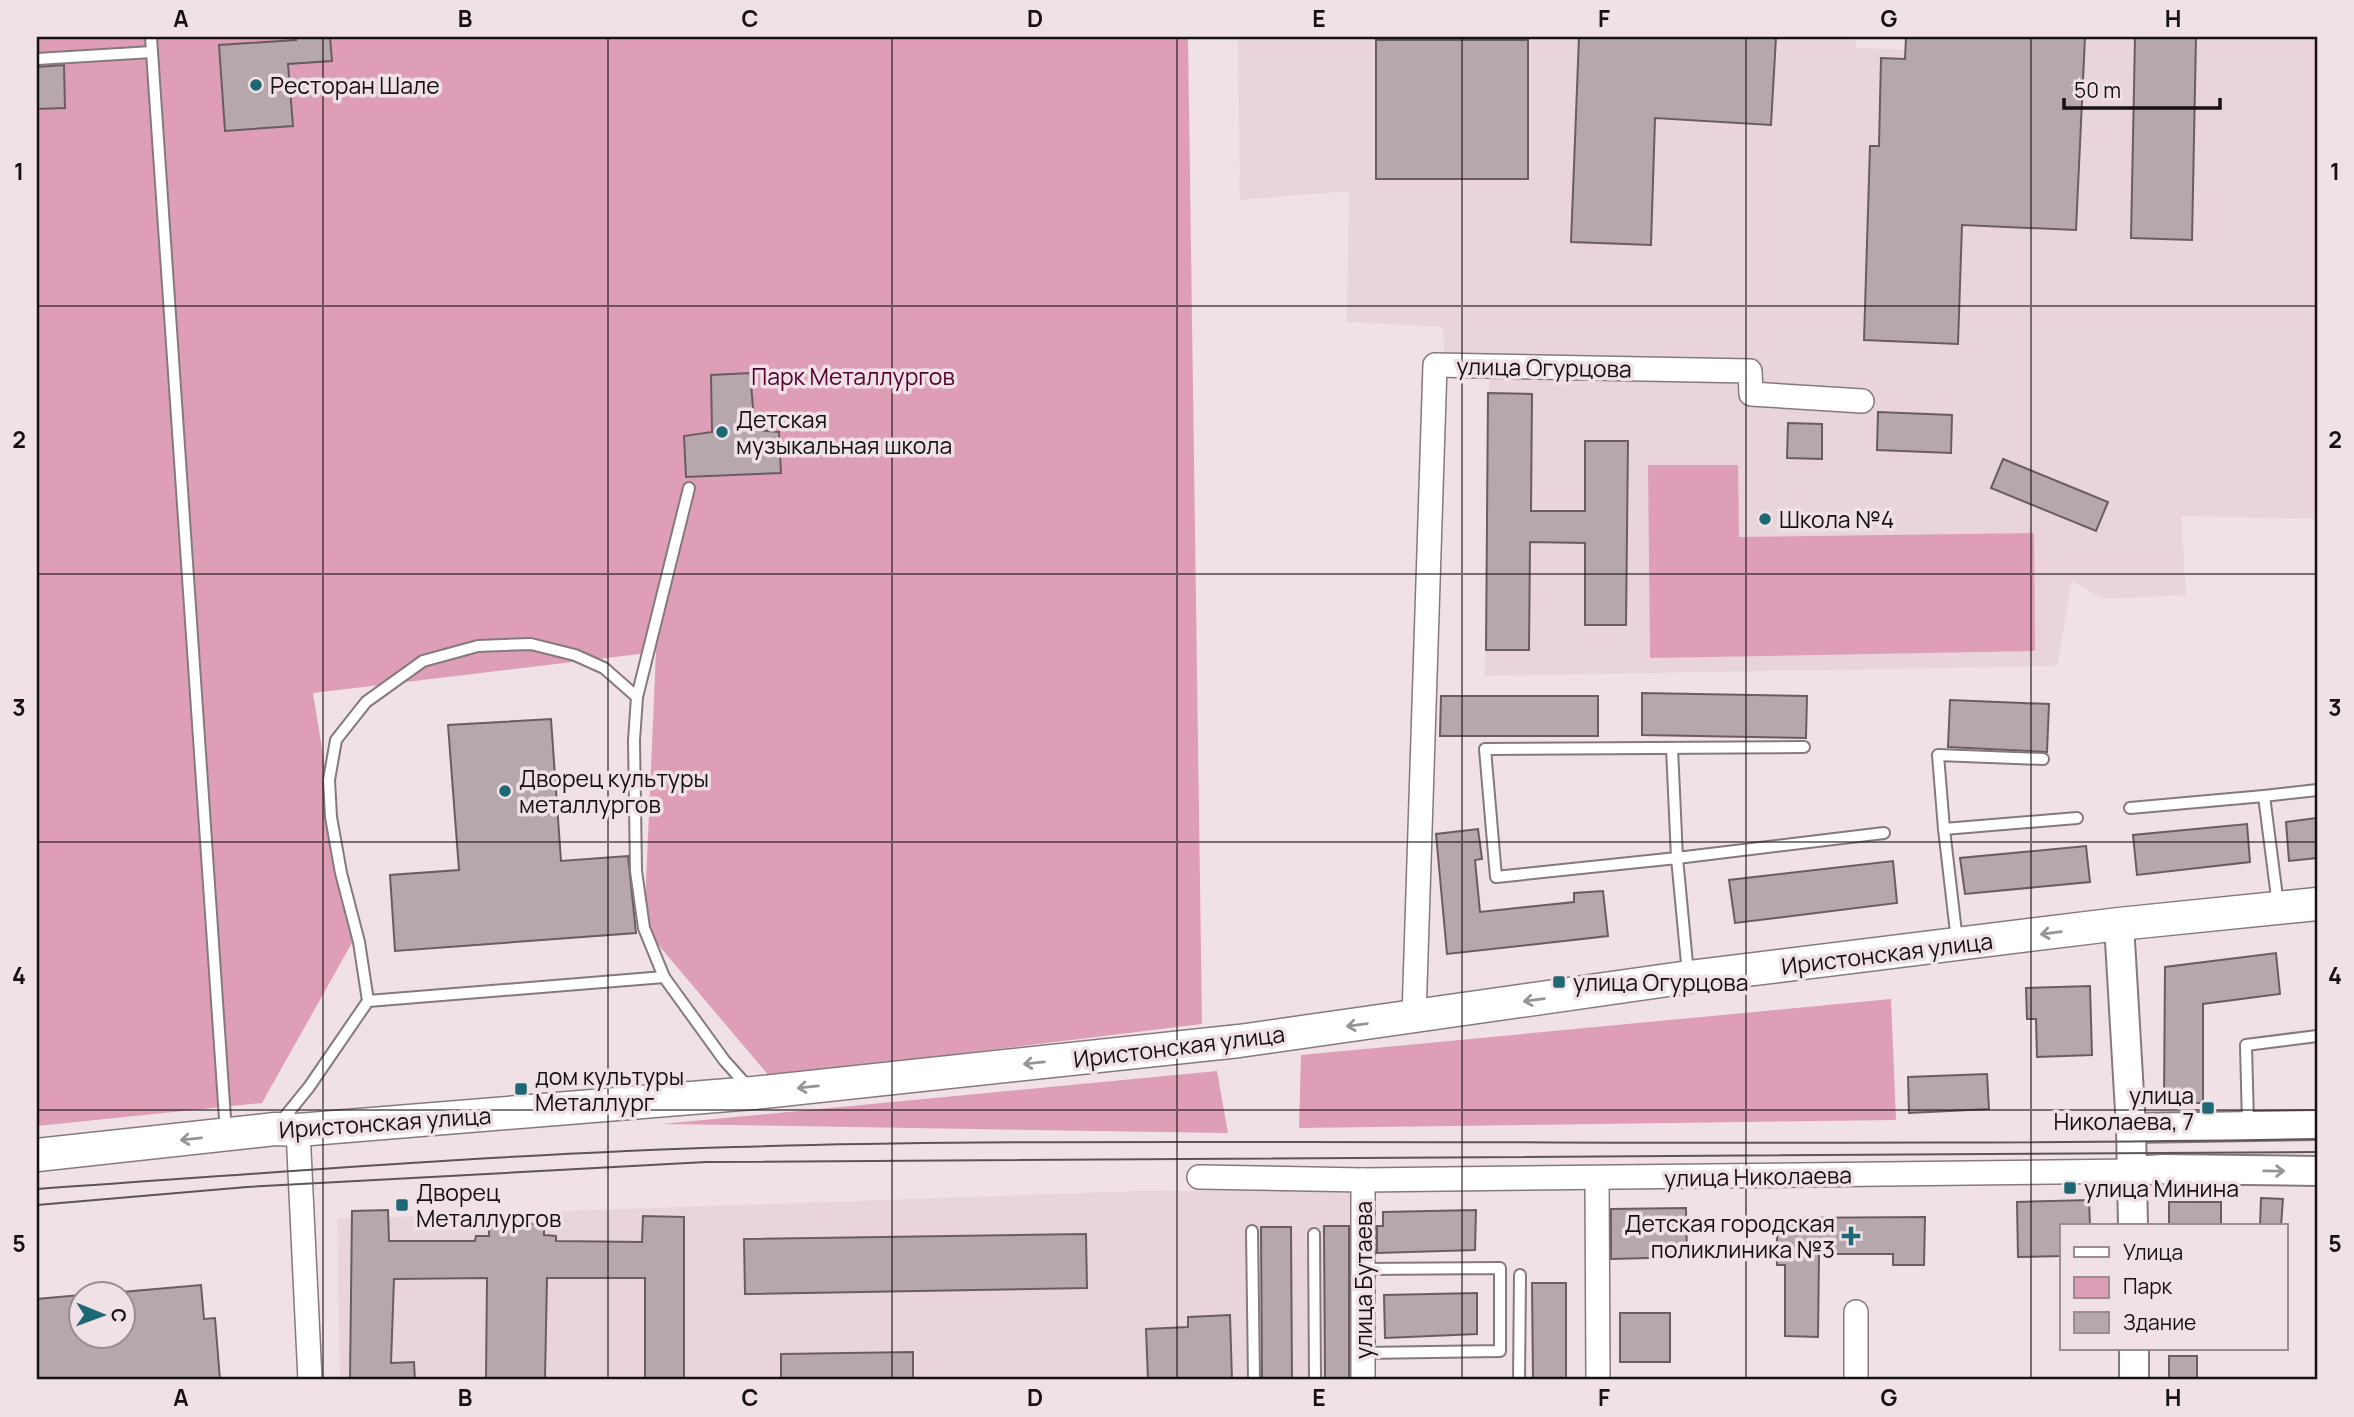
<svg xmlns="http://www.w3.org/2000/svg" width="2354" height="1417" viewBox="0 0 2354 1417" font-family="Manrope,sans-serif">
	<rect width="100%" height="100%" fill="#efe1e6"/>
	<g fill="#ead4dc">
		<polygon points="1238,37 1855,37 1856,48 1991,52 1992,37 2317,37 2317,519 2181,516 2186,595 2103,599 2072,581 2057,666 1485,676 1489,373 1688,365 1444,353 1443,327 1347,322 1349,191 1240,200"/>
		<polygon points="1353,1190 1354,1380 340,1380 337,1219 1137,1191"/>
	</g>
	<g fill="#de9eb7">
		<polygon points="37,37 1188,37 1202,1024 770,1077 644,928 656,652 313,693 353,941 262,1103 37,1126"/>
		<polygon points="1648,465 1738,465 1739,537 2034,533 2035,651 1650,658"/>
		<polygon points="1891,999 1896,1120 1299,1128 1301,1055"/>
		<polygon points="1217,1071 1228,1133 662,1124"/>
	</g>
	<g fill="#b5a7ac" stroke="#695d62" stroke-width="2">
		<polygon points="296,37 330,37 332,61 288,64 293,126 225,131 219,45 296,40"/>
		<polygon points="1579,37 1776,37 1771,125 1655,118 1651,245 1571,242"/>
		<polygon points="1906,37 2085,37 2076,230 1962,225 1958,344 1864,340 1870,146 1879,146 1881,58 1905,59"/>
		<polygon points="2135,37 2196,37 2192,240 2131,238"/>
		<rect x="1376" y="40" width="152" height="139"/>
		<polygon points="64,65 65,108 37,109 37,67"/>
		<polygon points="750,373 755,430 779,432 781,473 686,477 684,436 712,432 711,375"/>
		<polygon points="1488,393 1532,394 1531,511 1585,511 1585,441 1628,441 1626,625 1585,625 1585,543 1530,542 1529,650 1486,650"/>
		<polygon points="1878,412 1952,415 1951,453 1877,450"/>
		<polygon points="1788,423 1822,424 1822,459 1787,458"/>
		<polygon points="2003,459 2108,502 2096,531 1991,488"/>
		<polygon points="1642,693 1807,696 1806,738 1642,735"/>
		<polygon points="1441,696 1598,696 1598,736 1440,736"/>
		<polygon points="1950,700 2049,704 2047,752 1948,747"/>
		<polygon points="551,719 561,861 628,856 636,933 395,951 390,875 459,870 448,725"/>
		<polygon points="2317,818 2317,858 2289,861 2286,822"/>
		<polygon points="2247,824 2250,862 2137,875 2133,835"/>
		<polygon points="1478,829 1482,859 1475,860 1480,912 1574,902 1574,893 1603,891 1608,936 1447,954 1436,834"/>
		<polygon points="2086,846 2090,882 1965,894 1960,858"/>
		<polygon points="1893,861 1897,903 1735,923 1729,880"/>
		<polygon points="2276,953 2280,994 2203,1004 2203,1103 2164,1103 2165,967"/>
		<polygon points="2090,986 2092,1055 2037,1057 2036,1019 2027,1019 2026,988"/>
		<polygon points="1987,1074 1989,1109 1909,1113 1908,1077"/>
		<polygon points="2261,1198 2283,1199 2281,1226 2260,1226"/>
		<polygon points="2089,1200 2090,1226 2062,1226 2062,1256 2018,1257 2017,1202"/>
		<rect x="2169" y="1202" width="52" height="24"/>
		<polygon points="1686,1208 1687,1257 1611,1259 1611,1209"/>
		<polygon points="388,1210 389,1241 475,1241 476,1236 489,1236 489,1226 515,1222 544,1225 544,1235 556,1236 556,1241 642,1242 643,1216 684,1217 684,1380 645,1379 645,1278 547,1278 545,1379 486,1378 487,1278 394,1279 391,1363 414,1362 415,1380 350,1380 352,1211"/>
		<polygon points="1476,1210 1475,1250 1377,1253 1377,1226 1383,1226 1383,1212"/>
		<polygon points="1925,1217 1924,1265 1893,1265 1893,1254 1819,1254 1818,1337 1785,1336 1785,1265 1777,1265 1777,1218"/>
		<polygon points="1324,1226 1349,1226 1349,1380 1325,1380"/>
		<polygon points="1261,1227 1291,1227 1292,1380 1262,1380"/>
		<polygon points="1086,1234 1087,1288 745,1294 744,1239"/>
		<polygon points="1532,1283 1566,1283 1566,1379 1533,1378"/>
		<polygon points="201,1285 204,1319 215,1318 220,1380 37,1380 37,1299 80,1295 80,1336 122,1336 122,1292"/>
		<polygon points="1477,1293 1477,1334 1385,1338 1384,1295"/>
		<rect x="1620" y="1313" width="50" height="49"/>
		<polygon points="1230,1315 1232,1380 1148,1380 1146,1329 1188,1327 1188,1317"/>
		<polygon points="913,1352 913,1380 781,1380 781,1354"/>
		<rect x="2169" y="1356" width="28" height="24"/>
	</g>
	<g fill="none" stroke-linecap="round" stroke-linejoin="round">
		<g stroke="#86797e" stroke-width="14">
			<g id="service">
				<polyline points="151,37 226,1133"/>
				<polyline points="37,59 152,52"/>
				<polyline points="1672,748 1677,858 1884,833"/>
				<polyline points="2264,796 2317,790"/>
				<polyline points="2130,808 2264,796 2278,905"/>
				<polyline points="1944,829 1938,755 2043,759"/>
				<polyline points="1957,941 1944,829 2077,818"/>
				<polyline points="1688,974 1677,858 1496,877 1485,749 1804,747"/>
				<polyline points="664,977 644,928 636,871 634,740 637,697 689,488"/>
				<polyline points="368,1001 359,942 341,873 331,817 329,780 336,740 366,702 423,661 478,646 531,644 575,655 604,668 637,697"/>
				<polyline points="279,1124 309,1087 368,1001 664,977 724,1060 749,1088"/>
				<polyline points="2248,1124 2246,1045 2317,1036"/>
				<polyline points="1252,1231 1254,1380"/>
				<polyline points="1314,1234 1315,1380"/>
				<polyline points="1363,1269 1500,1268 1500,1351 1363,1353"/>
				<polyline points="1519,1380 1520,1275"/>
			</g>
		</g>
		<g stroke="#86797e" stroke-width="26">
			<g id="minor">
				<polyline points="1414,1017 1435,365 1750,371 1751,394 1862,401"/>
				<polyline points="298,1130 310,1380"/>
				<polyline points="1199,1177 1363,1180 2133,1171"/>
				<polyline points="1597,1178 1598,1380"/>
				<polyline points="1363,1380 1363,1180"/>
				<polyline points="1856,1380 1856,1312"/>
			</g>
		</g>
		<g stroke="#86797e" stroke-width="32">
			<g id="tertiary">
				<polyline points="2119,924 2131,1128 2133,1226"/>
				<polyline points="2131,1128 2317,1125"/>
				<polyline points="2133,1171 2163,1169 2317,1171"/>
				<polyline points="2134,1349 2134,1380"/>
			</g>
		</g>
		<g stroke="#86797e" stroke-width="35">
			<polyline id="secondary" points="37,1155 275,1129 298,1130 753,1093 1239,1041 1689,977 2119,924 2317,904"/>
		</g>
		<use href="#service" stroke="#fff" stroke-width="10"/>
		<use href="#minor" stroke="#fff" stroke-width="23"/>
		<use href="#tertiary" stroke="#fff" stroke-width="28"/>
		<use href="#secondary" stroke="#fff" stroke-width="32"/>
		<g stroke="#5c5557" stroke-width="2">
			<path d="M37 1189C269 1173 502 1154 735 1147 922 1141 1109 1142 1297 1142 1637 1142 1977 1145 2317 1139"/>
			<polyline points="37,1205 247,1187 706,1162 2317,1152"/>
		</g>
	</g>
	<defs><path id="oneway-shaft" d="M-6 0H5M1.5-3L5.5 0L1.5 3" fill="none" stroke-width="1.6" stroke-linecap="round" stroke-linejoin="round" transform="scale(1.75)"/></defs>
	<g stroke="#969495">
		<use href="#oneway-shaft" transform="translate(2051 933) rotate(173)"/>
		<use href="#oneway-shaft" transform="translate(1534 1000) rotate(172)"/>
		<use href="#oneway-shaft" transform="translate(1357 1025) rotate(172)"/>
		<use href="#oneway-shaft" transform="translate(1034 1063) rotate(174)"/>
		<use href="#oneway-shaft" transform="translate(808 1087) rotate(174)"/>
		<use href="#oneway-shaft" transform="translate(191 1139) rotate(174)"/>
		<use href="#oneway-shaft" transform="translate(2274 1171) rotate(1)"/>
	</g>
	<path fill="none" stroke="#161213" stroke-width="2" stroke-opacity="0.55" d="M323 37V1380M608 37V1380M892 37V1380M1177 37V1380M1462 37V1380M1746 37V1380M2031 37V1380M37 306H2317M37 574H2317M37 842H2317M37 1110H2317"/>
	<g fill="#1e6774" stroke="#efe1e6" stroke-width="2.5">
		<circle cx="256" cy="85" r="7"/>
		<circle cx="722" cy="432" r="7"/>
		<circle cx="1765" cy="519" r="7"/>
		<circle cx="505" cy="791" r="7"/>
		<rect x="1552" y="975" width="14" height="14" rx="3.5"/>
		<rect x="514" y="1082" width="14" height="14" rx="3.5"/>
		<rect x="2201" y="1101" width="14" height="14" rx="3.5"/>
		<rect x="2063" y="1181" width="14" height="14" rx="3.5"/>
		<rect x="395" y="1198" width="14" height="14" rx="3.5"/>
		<path d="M1847.5 1225.5h7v7h7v7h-7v7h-7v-7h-7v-7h7z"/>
	</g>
	<g text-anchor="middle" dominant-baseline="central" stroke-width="7" stroke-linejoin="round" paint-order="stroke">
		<g font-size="23" fill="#161213" stroke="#efe1e6" text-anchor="start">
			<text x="270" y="85">Ресторан Шале</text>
			<text x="736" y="419">Детская<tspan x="736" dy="26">музыкальная школа</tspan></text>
			<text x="1779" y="519">Школа №4</text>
			<text x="519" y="778">Дворец культуры<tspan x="519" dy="26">металлургов</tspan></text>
			<text x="1573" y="982">улица Огурцова</text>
			<text x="535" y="1076">дом культуры<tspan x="535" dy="26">Металлург</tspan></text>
			<text x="2194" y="1095" text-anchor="end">улица<tspan x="2194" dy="26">Николаева, 7</tspan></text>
			<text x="2084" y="1188">улица Минина</text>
			<text x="416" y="1192">Дворец<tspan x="416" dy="26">Металлургов</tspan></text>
			<text x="1835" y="1223" text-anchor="end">Детская городская<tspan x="1835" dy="26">поликлиника №3</tspan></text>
		</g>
		<g font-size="23" fill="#161213" stroke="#efe1e6">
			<text transform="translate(1544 367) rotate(1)">улица Огурцова</text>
			<text transform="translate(1887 953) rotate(-7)">Иристонская улица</text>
			<text transform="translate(1179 1046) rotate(-7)">Иристонская улица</text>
			<text transform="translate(385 1122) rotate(-4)">Иристонская улица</text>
			<text transform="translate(1758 1176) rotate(-1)">улица Николаева</text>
			<text transform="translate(1363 1280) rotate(-90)">улица Бутаева</text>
		</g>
		<g font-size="23" fill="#530230" stroke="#efe1e6">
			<text x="853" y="376">Парк Металлургов</text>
		</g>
	</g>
	<rect width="2354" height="1417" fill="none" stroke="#efe1e6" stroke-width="77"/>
	<rect x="2060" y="1224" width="228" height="126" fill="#efe1e6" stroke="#988e92" stroke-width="2"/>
	<rect x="2074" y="1247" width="35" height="10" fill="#ffffff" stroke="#988e92" stroke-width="2"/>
	<text x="2123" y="1260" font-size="21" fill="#161213">Улица</text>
	<rect x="2074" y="1277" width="35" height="21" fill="#de9eb7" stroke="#988e92" stroke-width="2"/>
	<text x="2123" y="1294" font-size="21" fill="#161213">Парк</text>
	<rect x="2074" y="1312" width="35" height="21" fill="#b5a7ac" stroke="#988e92" stroke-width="2"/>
	<text x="2123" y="1330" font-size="21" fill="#161213">Здание</text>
	<g transform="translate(102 1315) rotate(91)"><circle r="33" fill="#efe1e6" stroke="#988e92" stroke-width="2"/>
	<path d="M0-5L12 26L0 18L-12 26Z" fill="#1e6774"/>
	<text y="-10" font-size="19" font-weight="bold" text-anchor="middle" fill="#161213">С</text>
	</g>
	<path d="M2064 98v10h156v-10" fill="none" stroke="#161213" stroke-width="3.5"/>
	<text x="2074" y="98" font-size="21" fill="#161213" stroke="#efe1e6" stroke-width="5" paint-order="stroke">50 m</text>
	<rect x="38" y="38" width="2278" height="1340" fill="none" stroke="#161213" stroke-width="2.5"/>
	<g font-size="23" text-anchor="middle" font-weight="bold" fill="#161213">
		<text x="181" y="27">A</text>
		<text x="465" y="27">B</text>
		<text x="750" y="27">C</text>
		<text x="1035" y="27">D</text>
		<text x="1319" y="27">E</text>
		<text x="1604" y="27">F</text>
		<text x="1889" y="27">G</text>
		<text x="2173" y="27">H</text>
		<text x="19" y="180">1</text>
		<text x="2335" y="180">1</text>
		<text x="19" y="448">2</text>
		<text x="2335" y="448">2</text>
		<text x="19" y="716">3</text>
		<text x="2335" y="716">3</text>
		<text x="19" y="984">4</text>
		<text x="2335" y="984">4</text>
		<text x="19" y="1252">5</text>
		<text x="2335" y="1252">5</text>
		<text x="181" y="1406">A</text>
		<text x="465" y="1406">B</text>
		<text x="750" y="1406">C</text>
		<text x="1035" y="1406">D</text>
		<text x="1319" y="1406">E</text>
		<text x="1604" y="1406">F</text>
		<text x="1889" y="1406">G</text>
		<text x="2173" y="1406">H</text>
	</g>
</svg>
